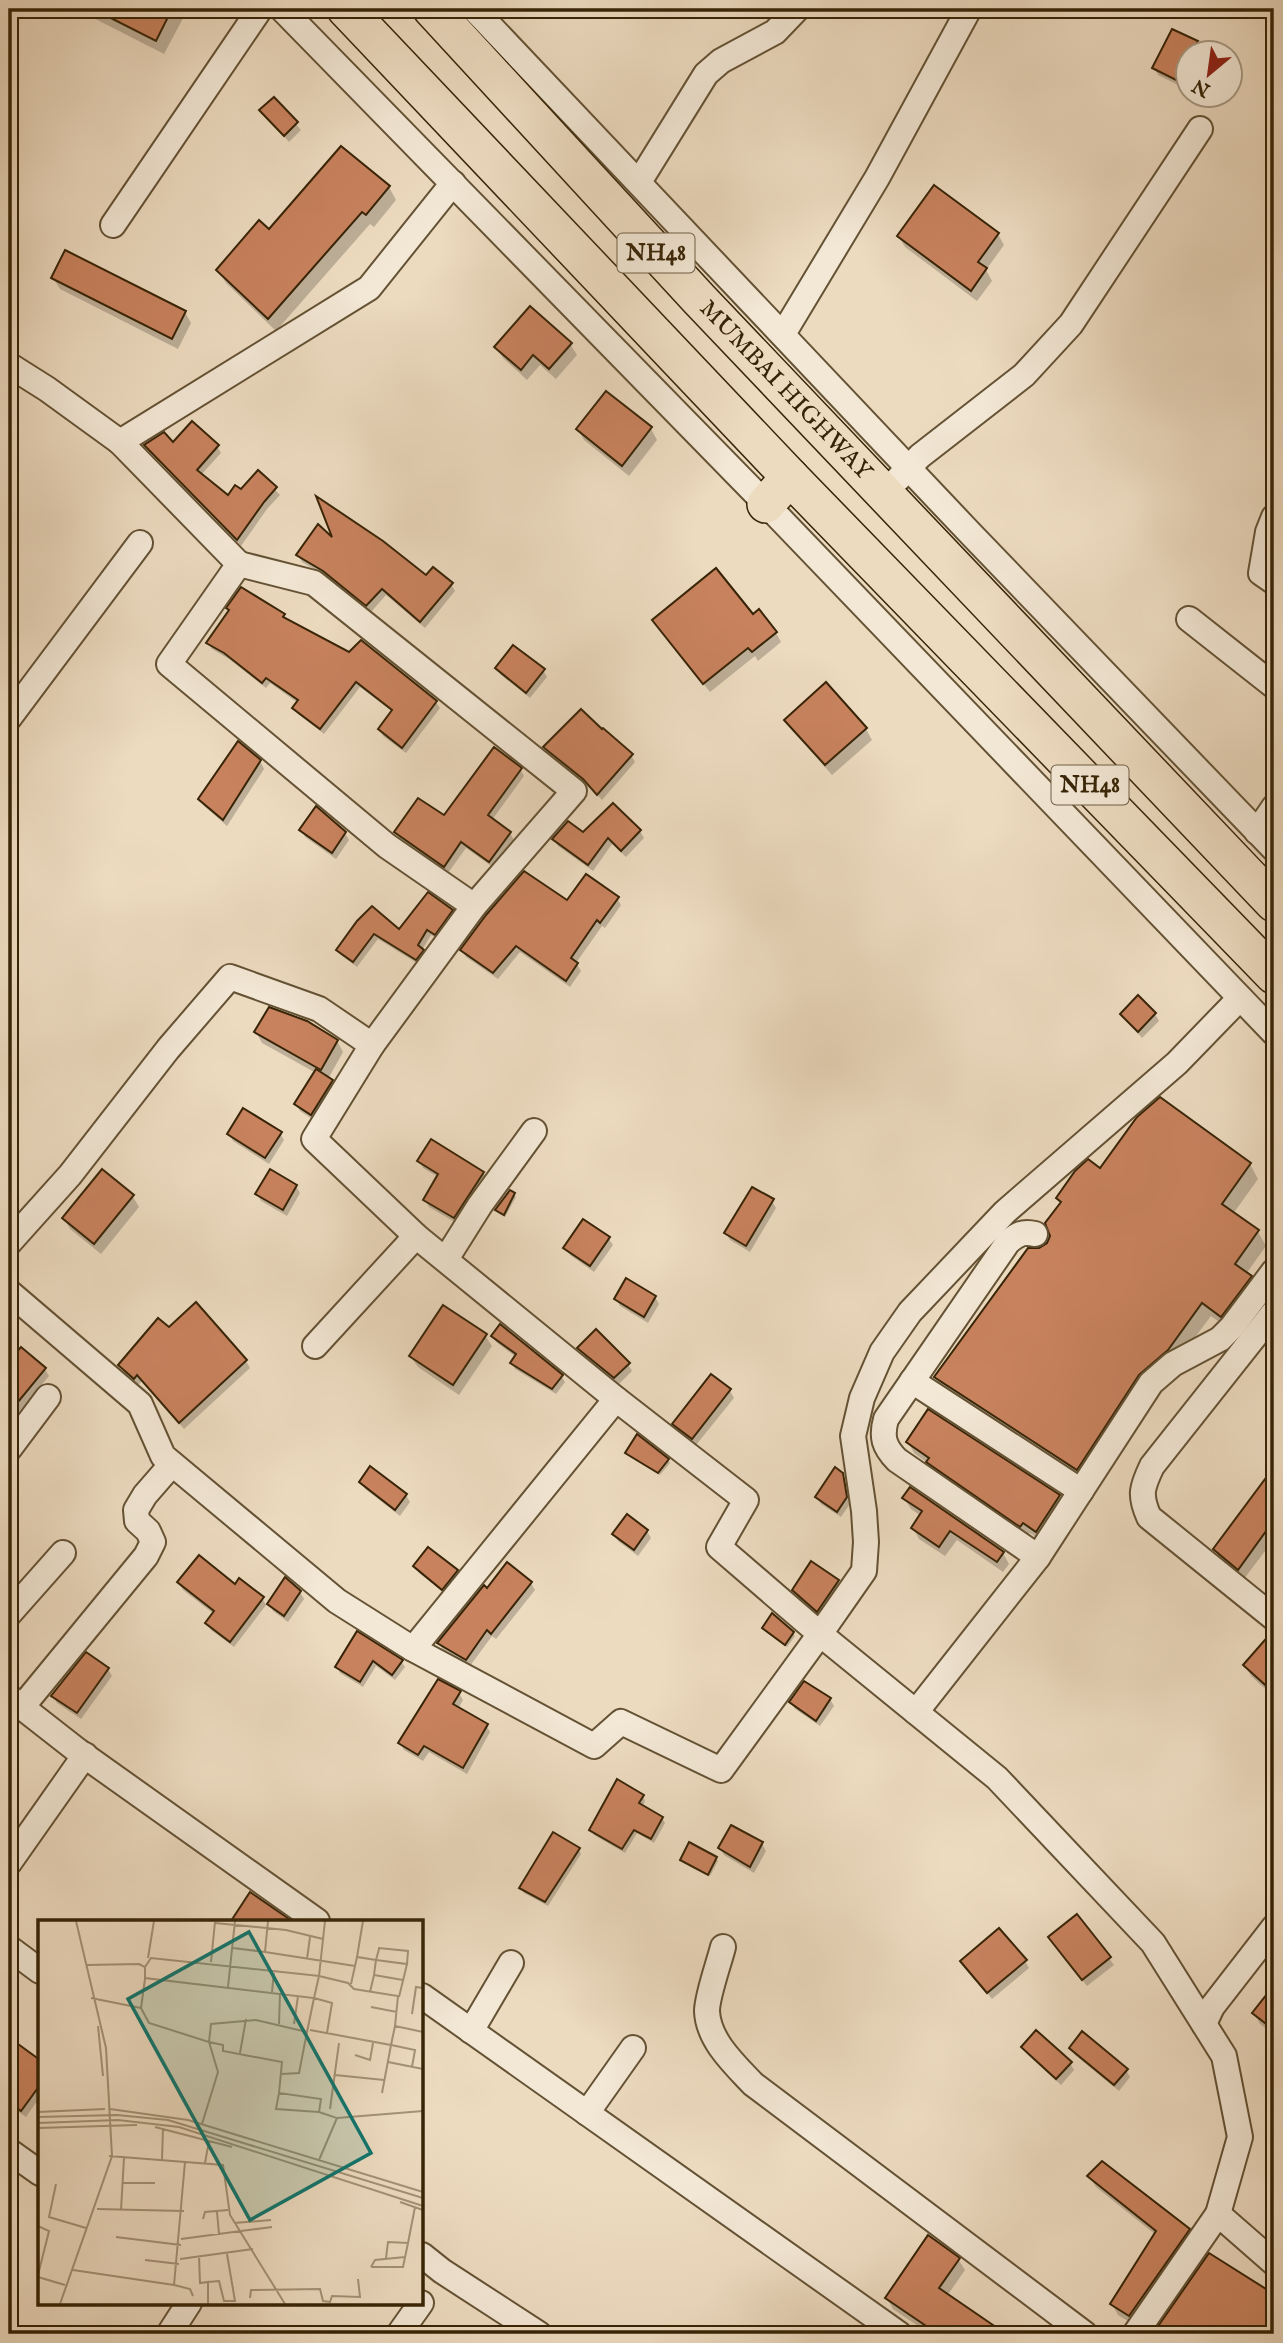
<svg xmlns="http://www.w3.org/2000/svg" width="1283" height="2343" viewBox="0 0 1283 2343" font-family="'IM FELL English',serif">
	<rect width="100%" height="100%" fill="#eddbc0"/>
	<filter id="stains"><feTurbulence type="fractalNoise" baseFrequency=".00286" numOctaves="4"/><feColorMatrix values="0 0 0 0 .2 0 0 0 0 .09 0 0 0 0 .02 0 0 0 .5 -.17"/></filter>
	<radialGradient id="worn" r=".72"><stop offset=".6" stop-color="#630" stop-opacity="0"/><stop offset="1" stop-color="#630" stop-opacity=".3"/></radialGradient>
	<g fill="#0003">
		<polygon points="76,9 188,9 164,54"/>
		<polygon points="1196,43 1200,50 1199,52 1188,52 1188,73 1182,87 1158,75 1154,68"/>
		<polygon points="1274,90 1274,121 1270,119 1266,112"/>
		<polygon points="274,99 301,130 289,142 261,111"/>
		<polygon points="389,187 396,200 374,227 370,224 276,331 226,283 218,270 269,232"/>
		<polygon points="998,234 1004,245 986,270 992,281 977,301 905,247 899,237"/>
		<polygon points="53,278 185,312 191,323 178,349 60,289"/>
		<polygon points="9,288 14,291 18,298 9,315"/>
		<polygon points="570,344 577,355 556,379 540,365 527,380 503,358 496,347"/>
		<polygon points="606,393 651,429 657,440 629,476 584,440 578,429"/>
		<polygon points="146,445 217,446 221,453 201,475 228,498 241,491 259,473 280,495 267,509 241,546"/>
		<polygon points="336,544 451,584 455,591 425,628 386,595 371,612 329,578 302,562 298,555"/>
		<polygon points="284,615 288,622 436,702 440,708 406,753 383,736 380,729 393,712 360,687 324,734 298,714 294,708 298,703 270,683 266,688 229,659 212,649 208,643"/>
		<polygon points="753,617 776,633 781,642 758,661 755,656 710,692 660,630"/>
		<polygon points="497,668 543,670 547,677 530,698 501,675"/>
		<polygon points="786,720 866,729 872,740 832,775 793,731"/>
		<polygon points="545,747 631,755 635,762 602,800 589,786 549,754"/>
		<polygon points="260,761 264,769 227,826 204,806 200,799"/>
		<polygon points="520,769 524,776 492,820 510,833 514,840 494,868 466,848 448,873 400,839 396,833 444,818"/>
		<polygon points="613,805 640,831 644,838 626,857 612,844 593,871 558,846 554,839 584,835"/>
		<polygon points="301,830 345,833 349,840 336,859 305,837"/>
		<polygon points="617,898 621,905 605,928 602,926 576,963 581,971 570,987 520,952 498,979 466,957 462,950 567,903"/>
		<polygon points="452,911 455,917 439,940 431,935 422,950 426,957 420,965 378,939 357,967 342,956 338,950 358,923 400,932"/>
		<polygon points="1155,1014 1159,1021 1142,1038 1122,1015"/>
		<polygon points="256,1032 337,1041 343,1052 328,1079 336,1088 315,1121 300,1111 296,1104 316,1073 262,1043"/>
		<polygon points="280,1133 284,1140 269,1164 233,1141 229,1134"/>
		<polygon points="419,1161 483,1173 487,1180 458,1224 429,1207 425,1200 438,1177 423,1168"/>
		<polygon points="1250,1164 1258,1179 1233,1214 1258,1232 1266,1246 1246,1274 1259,1291 1230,1330 1211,1316 1085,1484 944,1392 936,1377 1040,1250 1048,1244 1061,1204 1058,1198 1101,1171"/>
		<polygon points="102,1171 133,1197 139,1207 101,1254 70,1229 64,1218"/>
		<polygon points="296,1186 300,1193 287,1216 261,1201 257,1194"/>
		<polygon points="514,1194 516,1197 505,1217 498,1213 497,1210"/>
		<polygon points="772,1201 776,1208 750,1252 730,1240 726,1233"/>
		<polygon points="609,1239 613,1245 594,1272 570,1255 566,1248"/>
		<polygon points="655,1297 659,1304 648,1323 620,1306 616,1299"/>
		<polygon points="169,1329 246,1361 250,1368 184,1429 142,1381 138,1385 124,1372 120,1365"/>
		<polygon points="485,1335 492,1346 459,1395 418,1367 411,1357"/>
		<polygon points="493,1336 561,1376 565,1382 556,1394 515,1369 512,1364 516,1357 496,1342"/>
		<polygon points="579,1348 628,1364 632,1371 619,1384 583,1355"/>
		<polygon points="21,1349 45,1369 49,1376 9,1424 9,1365"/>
		<polygon points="712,1376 730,1391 734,1398 696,1445 678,1431 674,1424"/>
		<polygon points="929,1412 1059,1497 1065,1507 1043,1542 1030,1533 1027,1537 935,1473 929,1464 914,1453 908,1442"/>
		<polygon points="638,1437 668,1460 670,1463 660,1475 629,1456 627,1453"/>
		<polygon points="1274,1470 1274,1539 1244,1579 1221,1560 1215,1549"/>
		<polygon points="842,1474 846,1482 850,1504 841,1517 821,1504 817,1497"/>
		<polygon points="361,1482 406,1495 410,1502 400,1516 365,1489"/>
		<polygon points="904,1498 1003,1553 1009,1564 1003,1572 957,1540 945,1556 919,1539 913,1528 921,1516 911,1509"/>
		<polygon points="647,1531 651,1538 638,1556 618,1541 614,1534"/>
		<polygon points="415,1566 456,1571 460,1578 447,1595 419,1573"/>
		<polygon points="837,1582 841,1589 822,1618 798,1597 794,1590"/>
		<polygon points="179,1583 235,1586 262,1598 266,1605 234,1647 211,1630 207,1623 214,1614 183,1590"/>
		<polygon points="531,1583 535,1590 496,1639 492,1636 470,1666 443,1650 439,1643 488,1590"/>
		<polygon points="300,1592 304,1599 288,1622 273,1611 269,1604"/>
		<polygon points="764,1628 793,1633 795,1636 787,1647"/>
		<polygon points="358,1634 401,1661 405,1667 395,1680 376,1666 363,1687 340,1673 337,1667"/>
		<polygon points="1268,1639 1274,1643 1274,1697 1251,1676 1245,1665"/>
		<polygon points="108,1669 112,1676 81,1719 57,1703 53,1696"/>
		<polygon points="459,1693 463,1700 458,1709 486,1725 490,1732 467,1774 429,1752 423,1761 404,1750 400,1743"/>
		<polygon points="830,1699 834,1706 820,1726 795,1709 791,1702"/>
		<polygon points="643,1796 645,1801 642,1807 662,1818 665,1823 654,1843 637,1833 625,1853 594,1835 591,1830"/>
		<polygon points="762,1844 766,1851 754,1873 724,1855 720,1848"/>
		<polygon points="579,1850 581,1854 548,1906 524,1893 521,1888"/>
		<polygon points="716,1858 718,1861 710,1876 682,1860"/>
		<polygon points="1077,1916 1114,1965 1087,1986 1054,1944"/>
		<polygon points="1025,1961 1029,1968 992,1999 962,1962"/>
		<polygon points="1274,1988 1274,2035 1260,2024 1254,2013"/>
		<polygon points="19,2047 40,2062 40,2097 26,2117 9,2105 9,2061"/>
		<polygon points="1023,2047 1070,2063 1074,2070 1061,2085 1027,2054"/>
		<polygon points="1071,2048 1126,2070 1130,2077 1119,2091 1075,2055"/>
		<polygon points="1089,2176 1188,2230 1195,2241 1136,2326 1118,2315 1112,2304 1156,2235 1096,2187"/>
		<polygon points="1210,2255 1274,2296 1274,2334 1158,2334 1156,2332"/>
		<polygon points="958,2259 965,2270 947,2296 1002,2334 930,2334 893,2309 887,2298"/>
	</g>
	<g fill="#c8825e" stroke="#372406" stroke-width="2">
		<polygon points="93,9 172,9 156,41"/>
		<polygon points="1172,29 1198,41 1192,52 1188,52 1188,60 1178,81 1152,68"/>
		<polygon points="274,97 298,122 284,136 259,110"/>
		<polygon points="341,146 390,186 366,215 362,212 268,319 216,270 259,220 269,229"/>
		<polygon points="934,185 999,233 978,262 987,268 971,291 897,236"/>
		<polygon points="65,250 186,311 172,339 51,278"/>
		<polygon points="530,306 572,343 549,369 533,355 521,370 494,347"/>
		<polygon points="606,391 652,427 622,466 576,429"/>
		<polygon points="192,421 219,445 197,470 228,495 235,485 241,489 258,470 277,487 264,502 237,540 144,445 164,432 173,442"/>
		<polygon points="316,496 383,541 426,575 433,567 453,583 420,622 382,589 366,606 323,571 296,555 318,524 332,537"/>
		<polygon points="716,568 753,614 759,609 777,632 752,652 748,648 703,684 652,620"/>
		<polygon points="241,587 285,614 283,617 349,652 361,640 437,701 402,748 378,729 392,710 356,682 320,729 292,708 298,700 266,678 262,683 224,653 206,643 229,610 226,608"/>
		<polygon points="513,645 545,669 526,693 495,668"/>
		<polygon points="826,682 867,728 825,765 784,720"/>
		<polygon points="581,709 602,729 603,728 633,754 597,795 583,779 543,747"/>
		<polygon points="238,741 261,760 223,820 198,799"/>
		<polygon points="494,747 522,768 488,815 511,832 489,862 461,842 444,867 394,832 418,798 444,815"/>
		<polygon points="613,803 641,830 621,851 608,838 588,865 552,839 568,821 583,832"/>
		<polygon points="316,806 346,832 332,853 299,830"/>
		<polygon points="524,871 567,900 586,874 619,897 600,923 597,920 571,958 578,963 566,981 516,946 493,973 460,950 486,915"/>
		<polygon points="428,892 453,910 435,935 427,930 418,945 424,950 416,960 374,934 353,962 336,950 357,921 372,906 399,929"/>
		<polygon points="1138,995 1156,1013 1138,1032 1120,1014"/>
		<polygon points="269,1007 307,1021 338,1040 321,1070 254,1032"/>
		<polygon points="316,1069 333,1080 311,1115 294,1104"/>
		<polygon points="1160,1097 1251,1163 1222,1204 1259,1230 1235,1264 1252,1276 1221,1317 1202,1303 1168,1350 1139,1375 1077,1470 934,1377 1028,1248 1039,1248 1047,1243 1050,1236 1045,1223 1061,1202 1056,1198 1075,1171 1088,1159 1100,1168 1137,1117"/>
		<polygon points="243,1108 282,1132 265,1158 227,1134"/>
		<polygon points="431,1139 484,1172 454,1218 423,1200 438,1174 417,1161"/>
		<polygon points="102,1169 134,1195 94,1244 62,1218"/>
		<polygon points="270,1169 297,1185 283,1210 255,1194"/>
		<polygon points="752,1187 774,1199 746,1246 724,1233"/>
		<polygon points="510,1190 515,1193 504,1215 495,1210"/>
		<polygon points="583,1219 610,1237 590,1266 563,1248"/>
		<polygon points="626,1278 656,1296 644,1317 614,1299"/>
		<polygon points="196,1302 247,1360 179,1423 137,1375 134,1379 118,1365 158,1318 169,1327"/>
		<polygon points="443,1305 487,1334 453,1385 409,1356"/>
		<polygon points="500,1324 563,1375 552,1389 510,1363 516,1354 491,1336"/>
		<polygon points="596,1329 630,1363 614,1378 577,1348"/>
		<polygon points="21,1347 46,1368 9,1413 9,1362"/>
		<polygon points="711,1374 731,1389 692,1439 672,1424"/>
		<polygon points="928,1409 1060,1495 1036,1532 1023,1523 1020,1527 926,1462 929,1458 906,1442"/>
		<polygon points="637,1434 669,1459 658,1473 625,1453"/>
		<polygon points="370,1466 407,1494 395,1510 359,1482"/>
		<polygon points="835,1467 843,1473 847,1497 837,1512 815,1497"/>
		<polygon points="1274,1467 1274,1520 1238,1570 1213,1549"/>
		<polygon points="910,1487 1004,1552 997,1562 950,1531 939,1547 911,1528 922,1511 902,1498"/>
		<polygon points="627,1514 648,1530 634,1550 612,1534"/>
		<polygon points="428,1547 458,1570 442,1590 413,1566"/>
		<polygon points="199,1555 235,1584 239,1578 264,1597 230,1642 205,1623 214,1611 177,1582"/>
		<polygon points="811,1561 839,1580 817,1612 792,1590"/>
		<polygon points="507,1562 532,1582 491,1634 487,1630 466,1660 437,1643 484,1585 487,1588"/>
		<polygon points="285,1577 301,1591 284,1616 267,1604"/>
		<polygon points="772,1613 794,1632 785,1645 762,1628"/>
		<polygon points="357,1631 403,1660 392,1675 373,1661 360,1682 335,1667"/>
		<polygon points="1271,1633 1274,1633 1274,1693 1243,1665"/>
		<polygon points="86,1652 109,1668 77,1713 51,1696"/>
		<polygon points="438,1679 461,1691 453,1704 488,1724 463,1768 424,1746 418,1755 398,1743"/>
		<polygon points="804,1681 831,1698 816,1721 789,1702"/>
		<polygon points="617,1779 644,1795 639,1803 663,1817 651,1839 634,1830 622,1849 589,1830"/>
		<polygon points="731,1825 763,1842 750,1867 718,1848"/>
		<polygon points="553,1832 580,1848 545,1902 519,1888"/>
		<polygon points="689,1842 717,1857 708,1875 680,1860"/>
		<polygon points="250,1892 292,1921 231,1921"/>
		<polygon points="1077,1914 1111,1957 1082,1980 1048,1937"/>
		<polygon points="999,1928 1027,1960 987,1993 960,1961"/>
		<polygon points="1274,1985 1274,2030 1252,2013"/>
		<polygon points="1036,2030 1072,2062 1056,2079 1021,2047"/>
		<polygon points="1082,2031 1128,2069 1114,2085 1069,2048"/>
		<polygon points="18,2044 40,2060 40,2085 21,2111 9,2102 9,2058"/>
		<polygon points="1102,2161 1190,2229 1129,2316 1110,2304 1156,2231 1087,2176"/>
		<polygon points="928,2235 960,2258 939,2288 1006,2334 938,2334 885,2298"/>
		<polygon points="1209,2253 1274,2294 1274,2334 1158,2334 1154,2332"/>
	</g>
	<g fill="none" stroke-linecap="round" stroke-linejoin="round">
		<g stroke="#645234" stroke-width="28">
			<g id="minor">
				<polyline points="282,9 766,504 1274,1033"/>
				<polyline points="474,9 969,532 1274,849"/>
				<polyline points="639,182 706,74 721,61 775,32 797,9"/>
				<polyline points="113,225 260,9"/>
				<polyline points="783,334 877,178 969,9"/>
				<polyline points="9,365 47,389 120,442"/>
				<polyline points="897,480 920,456 1024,375 1071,324 1200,129"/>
				<polyline points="1274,517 1268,532 1261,573 1274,582"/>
				<polyline points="239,564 314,583 574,791 474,906"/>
				<polyline points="1189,619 1274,686"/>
				<polyline points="9,718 140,543"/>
				<polyline points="1257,832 1274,807"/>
				<path d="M1035 1234C1023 1231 1018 1234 1008 1242L886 1419C881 1437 884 1447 897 1460L1038 1557"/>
				<polyline points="9,1243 70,1175 168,1049 230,977 319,1009 372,1045"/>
				<polyline points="446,1259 480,1205 534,1131"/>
				<polyline points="9,1292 140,1404 163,1456 337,1601 413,1649 594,1746 621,1722 721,1770 820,1634 719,1547 746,1500 616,1399 416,1236 314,1139 372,1045 474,906 387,846 169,664 239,564 120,442 369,288 453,183"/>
				<path d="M1274 1312 1152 1466C1142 1487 1139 1495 1149 1517L1274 1618"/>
				<polyline points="315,1346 416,1236"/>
				<polyline points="912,1381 1081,1491"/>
				<polyline points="9,1449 48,1397"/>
				<polyline points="9,1614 63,1553"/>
				<polyline points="413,1649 616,1399"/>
				<polyline points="9,1697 78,1751 317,1921"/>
				<polyline points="22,1707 146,1556 153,1542 148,1531 137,1521 136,1510 145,1495 172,1464"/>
				<polyline points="916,1712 1038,1557 1151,1383 1173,1364 1220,1339 1232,1327 1274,1271"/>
				<polyline points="9,1863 85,1755"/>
				<path d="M723 1947C719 1963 707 1996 707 2011 708 2040 734 2064 753 2084L1085 2334"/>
				<polyline points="9,1948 40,1971"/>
				<polyline points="422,1996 899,2334"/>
				<polyline points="1204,2024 1212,2007 1274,1927"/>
				<polyline points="471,2031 511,1963"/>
				<polyline points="587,2113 633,2048"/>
				<polyline points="9,2151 40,2173"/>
				<polyline points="1218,2214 1274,2263"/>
				<polyline points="422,2255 442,2271 539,2334"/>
				<polyline points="169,2334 189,2303"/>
				<polyline points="399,2334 421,2303"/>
				<polyline points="1135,2334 1218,2214 1240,2137 1224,2056 1153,1943 997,1778 820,1634 864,1571 866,1542 864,1511 853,1436 862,1398 882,1352 910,1312 1005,1212 1177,1063 1240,998"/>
			</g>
		</g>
		<g stroke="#372406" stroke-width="40">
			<g id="highway">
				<polyline points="346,9 790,477 1274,975"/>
				<path id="s1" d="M432 9 699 299 1274 903"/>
				<polyline points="766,504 790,477"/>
			</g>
		</g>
		<use href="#minor" stroke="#f3e8d6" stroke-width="24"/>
		<use href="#highway" stroke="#eddbc0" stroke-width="37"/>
	</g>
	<g text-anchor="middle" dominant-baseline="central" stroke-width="5" stroke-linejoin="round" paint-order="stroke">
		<g fill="#f3e8d6" stroke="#6f5f44" stroke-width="2">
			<rect x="617.5" y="233.5" width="77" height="39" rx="5"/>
			<rect x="1051.5" y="765.5" width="77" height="39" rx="5"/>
		</g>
		<g font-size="23" font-weight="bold" fill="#372406">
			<text x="656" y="253">NH48</text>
			<text x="1090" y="785">NH48</text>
		</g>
		<g font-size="24" fill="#372406" stroke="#f3e8d6">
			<text stroke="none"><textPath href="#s1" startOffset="520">MUMBAI HIGHWAY</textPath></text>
		</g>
	</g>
	<g transform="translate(38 1920)">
		<rect width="385" height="385" fill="#eddbc0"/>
		<path fill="none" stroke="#a49276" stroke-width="2" d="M177 3 248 10 285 19M195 28 227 32 230 1M227 32 317 46M319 37 325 1M110 38 116 1M269 39 272 17M173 42 177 2M49 45 101 44 107 47V58L276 78 269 112M107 47 113 38 281 56 287 1M336 55 365 60M107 59 103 88 111 103 171 122 180 152 164 204M313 64 319 37 338 40 369 44 370 31 341 28V29L338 40 336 55 332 72M190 67 197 1M234 72 236 51M361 77 369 44M53 78 103 88M333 87 359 92M374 94 378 67 385 68M241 104 242 73M256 104 260 76M60 106 65 156M272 110 353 125 357 106M289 113 294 83 276 78 281 56 310 63 316 69 360 76 357 106 385 112M202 133 208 99M317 135 332 140 335 123M350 142 385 149M244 154 261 153 269 112 218 100 173 104 171 122 185 125V131L244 142 241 173 283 179 281 192 299 198 281 240M297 155 346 160M241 173 238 189 281 192M344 173 353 125 377 130 374 147M72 189 150 200 385 272M292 189 301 123M0 192 67 189M0 197 79 195 130 200 385 278M299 198 385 191M0 203 80 200 141 207 385 286M117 207 194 227M0 208 99 205M71 236 185 245 192 295 247 384M124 240 125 208M167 243 171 221M85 263H117M18 264 11 297 48 308M362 282 385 290M59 289 146 291M83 290 86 238M179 292 181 314M165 299 167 292 190 290M196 303 233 300M0 306 11 311 0 355M78 317 143 325M143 319 234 307M161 336 162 363 170 362V384M348 338 350 322 370 323 377 287M142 339 215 329M107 340 141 344M333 347H365L370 323M333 347 337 340 367 337M35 350 136 365 152 369 155 376M0 357 27 365M170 362 181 361 186 381H197L189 334M136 365 147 242M212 378 213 370 282 369 285 381 292 382 294 376 322 377 320 359M22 384 74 236 68 128 38 1"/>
		<path fill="#0f766e" fill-opacity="0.15" stroke="#0f766e" stroke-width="3.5" d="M211 12 333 233 212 300 90 79Z"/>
		<rect width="385" height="385" fill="none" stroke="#372406" stroke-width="3.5"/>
	</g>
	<rect width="1283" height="2343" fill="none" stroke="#eddbc0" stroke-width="35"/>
	<rect x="10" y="10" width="1262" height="2322" fill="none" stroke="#372406" stroke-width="3.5"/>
	<rect x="18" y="18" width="1248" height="2308" fill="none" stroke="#372406" stroke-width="2"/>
	<g transform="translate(1209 74) rotate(209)"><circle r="33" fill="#f3e8d6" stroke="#a89a83" stroke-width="2"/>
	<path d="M0-5L12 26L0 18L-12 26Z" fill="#8f2418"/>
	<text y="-10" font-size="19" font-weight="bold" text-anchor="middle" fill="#372406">N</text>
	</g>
	<rect width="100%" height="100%" filter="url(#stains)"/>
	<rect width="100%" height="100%" fill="url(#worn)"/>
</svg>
